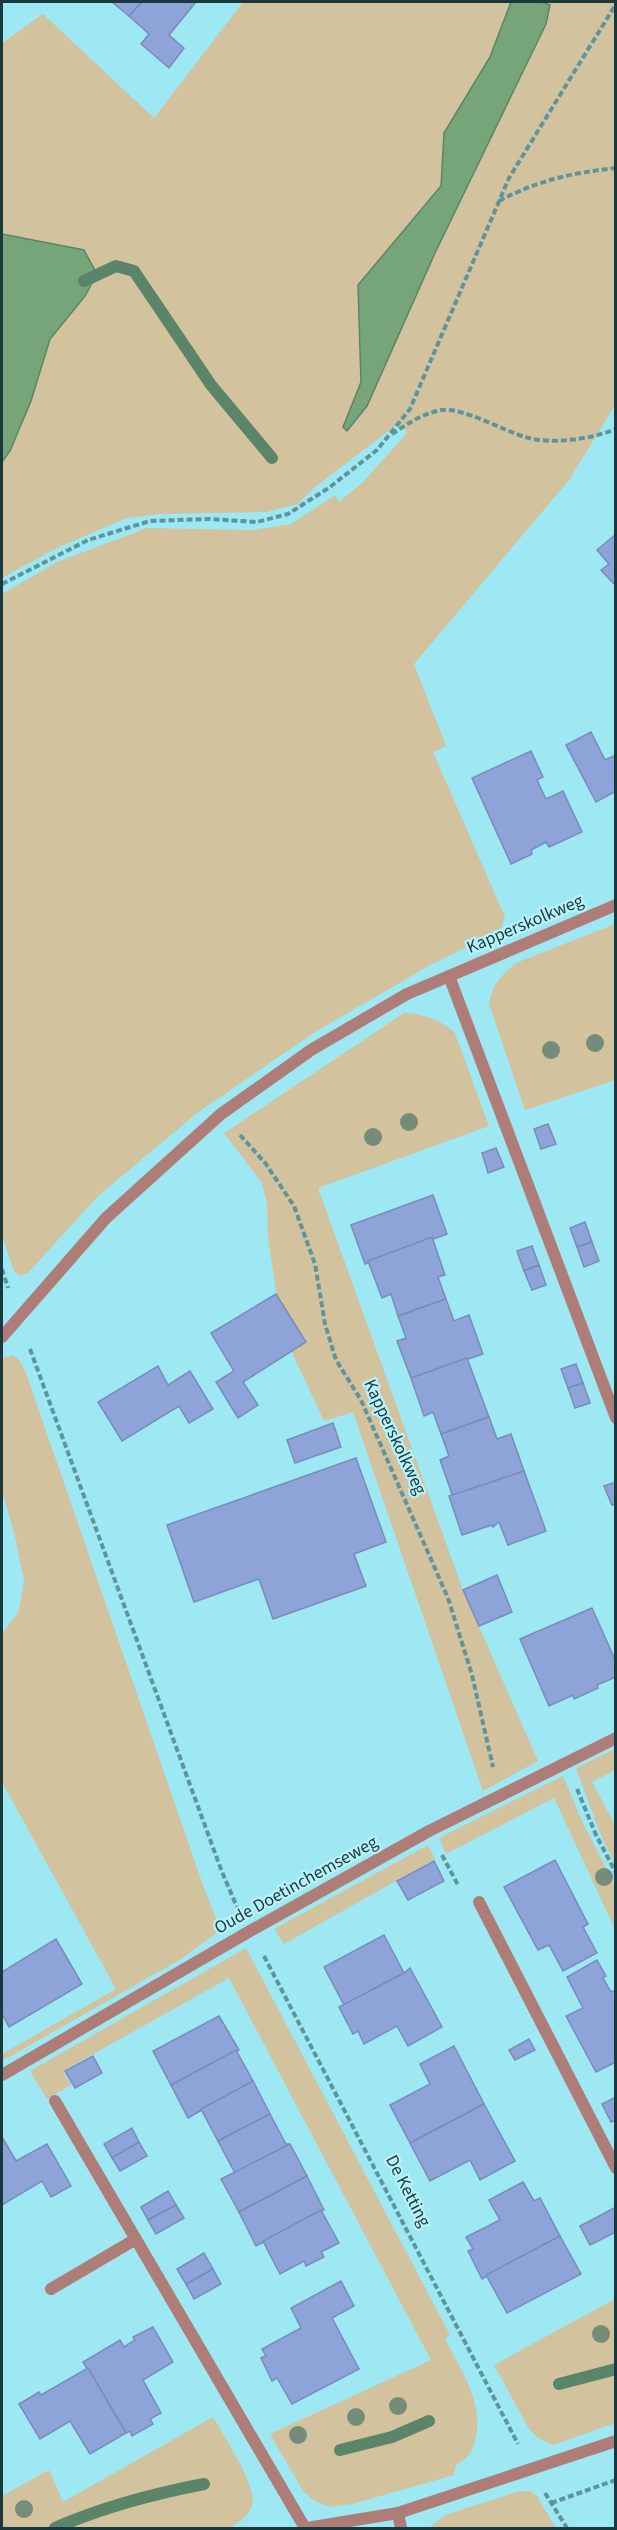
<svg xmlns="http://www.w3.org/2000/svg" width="617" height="2530" viewBox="0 0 617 2530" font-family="'Source Sans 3',sans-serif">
	<rect width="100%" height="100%" fill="#9de8f3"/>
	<g fill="#d2c29d">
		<path d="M243 2H511L490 57 444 133 442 186 358 285 361 382 343 427 367 406 435 253 546 24 550 5 542 2H615V405L569 480 414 664 446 746 433 752 505 917 500 931 432 964 315 1032 197 1113 98 1196 28 1273 20 1276 14 1271 2 1235V594L57 562 147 528 252 530 291 524 335 495 339 502 363 482 408 432 396 425 314 488 298 504 267 512 161 514 127 518 59 547 2 578V462C29 428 32 378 50 340 58 325 74 310 85 296L84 250 2 234V43L43 14 154 118Z"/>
		<path d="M615 924V1080L525 1110 489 1004C492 985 501 975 516 963Z"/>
		<path d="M404 1013C420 1013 444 1021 455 1033L489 1126 318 1188 463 1590 538 1761 483 1791 353 1412 324 1421 287 1342 278 1304 268 1238 267 1204 262 1183 224 1133Z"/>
		<polygon points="13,1355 20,1361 26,1373 205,1891 221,1930 181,1959 2,2061 2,2054 116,1989 2,1782 2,1634 19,1611 24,1580 14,1532 2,1491 2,1358"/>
		<polygon points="615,1749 615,1770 592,1782 615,1825 615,1864 600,1833 576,1768"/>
		<polygon points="563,1776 583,1823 615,1885 615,1929 554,1798 446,1854 439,1838"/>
		<polygon points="428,1845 435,1859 284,1944 274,1929"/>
		<path d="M246 1948 450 2335 445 2338C460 2370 483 2399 476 2436 473 2451 469 2458 456 2465L454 2475 352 2504 331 2507 315 2501 303 2491 270 2434 431 2360 229 1978 63 2071 71 2085 47 2099 30 2071Z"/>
		<polygon points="615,2299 615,2423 553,2445 538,2438 529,2429 494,2365"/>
		<path d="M213 2417C223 2435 258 2486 252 2506 248 2517 239 2522 229 2528H2V2496L49 2470 63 2502Z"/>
		<polygon points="520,2491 530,2491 537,2496 556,2528 430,2528 438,2520 448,2514"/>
	</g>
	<g fill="#76a57a" stroke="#5a8568" stroke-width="1.5">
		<polygon points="511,2 542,2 550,5 546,24 435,253 367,406 347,431 343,427 361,382 358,285 441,186 444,133 490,57"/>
		<polygon points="2,234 84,250 97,274 85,296 50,339 31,401 10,451 2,462"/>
	</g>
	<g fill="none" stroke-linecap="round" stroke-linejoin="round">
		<g stroke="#5a8568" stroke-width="12">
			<polyline points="84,281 116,266 134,271 211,385 272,458"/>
			<polyline points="559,2384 616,2369"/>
			<polyline points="340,2450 392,2437 429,2421"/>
			<path d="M55 2528C103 2507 152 2494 204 2484"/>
		</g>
	</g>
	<g fill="#8ea4d8" stroke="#788cbb" stroke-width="1.5">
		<polygon points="112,2 142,2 129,16"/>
		<polygon points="142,2 196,2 169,35 184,48 169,68 141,44 149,34 129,16"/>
		<polygon points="616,534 616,586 601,570 609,564 597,550"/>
		<polygon points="591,732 605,760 616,755 616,791 596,802 566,745"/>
		<polygon points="531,751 543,777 537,780 546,799 563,791 582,832 549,847 546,842 531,850 532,854 511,864 472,778"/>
		<polygon points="548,1124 556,1144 541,1149 534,1129"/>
		<polygon points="496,1148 504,1167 488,1173 482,1153"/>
		<polygon points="433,1195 447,1234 365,1264 351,1225"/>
		<polygon points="585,1222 592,1242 577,1247 570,1228"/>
		<polygon points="432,1237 445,1275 438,1277 446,1299 398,1316 391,1294 382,1298 368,1261"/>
		<polygon points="592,1242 599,1261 584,1267 577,1247"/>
		<polygon points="532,1246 539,1265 524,1271 517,1251"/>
		<polygon points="539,1265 546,1285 532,1290 524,1271"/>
		<polygon points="276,1294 306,1342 243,1382 258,1405 238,1418 216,1382 234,1371 211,1333"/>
		<polygon points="446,1299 454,1321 469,1315 483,1354 411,1378 397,1341 406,1338 398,1316"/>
		<polygon points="467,1358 489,1417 441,1434 433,1412 424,1416 411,1378"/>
		<polygon points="576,1364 583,1383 568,1388 561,1369"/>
		<polygon points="158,1366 168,1385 190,1371 213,1409 189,1423 179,1406 122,1441 98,1402"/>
		<polygon points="583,1383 590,1403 575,1408 568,1388"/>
		<polygon points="489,1417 497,1439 511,1434 524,1471 453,1497 440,1460 449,1456 441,1434"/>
		<polygon points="333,1423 341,1447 295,1463 287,1440"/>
		<polygon points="356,1458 386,1542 354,1554 366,1586 273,1619 259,1579 194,1602 167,1525"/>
		<polygon points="524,1471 546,1531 508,1545 499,1522 493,1527 492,1525 462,1535 449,1496"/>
		<polygon points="616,1482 616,1504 612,1505 604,1486"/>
		<polygon points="497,1575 512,1612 479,1626 463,1590"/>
		<polygon points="592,1608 616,1662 616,1677 597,1685 598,1688 574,1699 573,1695 549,1706 520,1639"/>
		<polygon points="555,1860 588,1924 583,1927 597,1953 563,1971 549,1945 538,1950 504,1887"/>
		<polygon points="434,1861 444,1881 408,1900 397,1881"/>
		<polygon points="384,1935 404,1973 344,2005 324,1967"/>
		<polygon points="56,1939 82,1984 9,2027 2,2014 2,1972"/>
		<polygon points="597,1960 606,1976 603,1978 611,1992 616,1990 616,2062 596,2072 566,2016 583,2008 567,1977"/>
		<polygon points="410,1968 442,2027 408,2046 397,2026 364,2044 358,2031 353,2034 339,2007 404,1973"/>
		<polygon points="219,2016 239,2050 171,2085 153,2051"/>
		<polygon points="529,2039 535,2050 515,2060 509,2050"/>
		<polygon points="454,2046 484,2104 410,2143 390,2105 430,2084 420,2064"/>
		<polygon points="236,2050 253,2081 188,2118 171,2085"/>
		<polygon points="93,2056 102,2073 75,2088 65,2071"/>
		<polygon points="253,2081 270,2114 218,2141 201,2109"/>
		<polygon points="616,2097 616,2120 611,2122 602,2104"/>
		<polygon points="484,2104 515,2161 480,2180 470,2160 430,2181 410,2143"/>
		<polygon points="270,2114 286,2144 290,2144 235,2173 218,2141"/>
		<polygon points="132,2128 139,2142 112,2158 104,2144"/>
		<polygon points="2,2137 16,2161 47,2144 71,2186 51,2197 42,2181 2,2205"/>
		<polygon points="139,2142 147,2156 120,2171 112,2158"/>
		<polygon points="290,2144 307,2176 239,2212 221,2179"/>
		<polygon points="307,2176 324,2210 256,2246 239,2212"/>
		<polygon points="523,2182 534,2201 540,2198 560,2236 482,2279 468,2251 473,2249 466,2237 500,2220 489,2200"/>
		<polygon points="168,2191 176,2205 148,2220 141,2207"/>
		<polygon points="176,2205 184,2218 156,2234 148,2220"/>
		<polygon points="616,2207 616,2232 590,2245 580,2226"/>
		<polygon points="321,2210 339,2243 321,2252 324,2257 306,2266 304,2261 280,2274 263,2241"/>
		<polygon points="560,2236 581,2274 507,2313 486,2275"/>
		<polygon points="204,2253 213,2269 186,2284 177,2269"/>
		<polygon points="213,2269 221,2284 194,2299 186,2284"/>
		<polygon points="341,2281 354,2306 332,2318 359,2369 292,2404 277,2378 272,2381 261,2358 266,2356 262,2349 301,2328 291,2308"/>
		<polygon points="153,2327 173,2362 143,2380 161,2413 150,2419 153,2424 132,2436 130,2431 126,2433 83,2362 120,2340 124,2347 135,2340 133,2337"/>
		<polygon points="88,2368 126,2433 90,2454 70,2421 40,2439 19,2404 39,2392 41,2395"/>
	</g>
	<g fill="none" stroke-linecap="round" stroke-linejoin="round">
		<g stroke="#5e949c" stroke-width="4" stroke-dasharray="6 3" stroke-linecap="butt">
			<path d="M499 201C539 180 571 173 616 168"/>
			<path d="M392 434C407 424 423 413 442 410 461 407 505 431 525 437 550 445 592 439 616 429"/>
			<polyline points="2,584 88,540 150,521 209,519 257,522 288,514 330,487 377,450 410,409 509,178 616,4"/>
			<polyline points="240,1135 266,1164 294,1206 315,1264 325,1324 336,1360 361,1400 448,1598 472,1675 493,1767"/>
			<polyline points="2,1269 8,1288"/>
			<polyline points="30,1349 222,1872 237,1907"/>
			<polyline points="577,1789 596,1835 616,1873"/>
			<polyline points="442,1855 458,1885"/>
			<polyline points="264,1956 518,2444"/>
			<polyline points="545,2493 567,2528"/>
			<polyline points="551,2503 616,2480"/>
		</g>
		<g stroke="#af7d77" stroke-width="12">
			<polyline points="449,976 616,1418"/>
			<polyline points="2,1337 106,1218 221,1114 311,1050 407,994 616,905"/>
			<polyline points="479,1902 616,2168"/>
			<polyline points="2,2075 250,1931 429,1831 616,1738"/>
			<polyline points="55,2101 305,2528"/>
			<polyline points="51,2289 136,2239"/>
			<polyline points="398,2513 401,2528"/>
			<polyline points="307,2528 398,2513 616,2441"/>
		</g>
	</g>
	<g fill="#758d78">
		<circle cx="595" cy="1043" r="9"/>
		<circle cx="551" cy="1050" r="9"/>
		<circle cx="409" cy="1122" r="9"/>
		<circle cx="373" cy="1137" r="9"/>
		<circle cx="604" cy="1877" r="9"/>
		<circle cx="601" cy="2334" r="9"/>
		<circle cx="398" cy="2406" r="9"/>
		<circle cx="356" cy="2417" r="9"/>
		<circle cx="298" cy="2435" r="9"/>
		<circle cx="24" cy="2509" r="9"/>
	</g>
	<g text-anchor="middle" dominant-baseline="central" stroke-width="4.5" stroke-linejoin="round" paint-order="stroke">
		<g font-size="18" fill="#1a393e" stroke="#b8f3fb">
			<text transform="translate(525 924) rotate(-23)">Kapperskolkweg</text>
			<text transform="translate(395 1437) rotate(65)">Kapperskolkweg</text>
			<text transform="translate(296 1885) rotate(-29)">Oude Doetinchemseweg</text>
			<text transform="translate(408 2191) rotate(63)">De Ketting</text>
		</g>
	</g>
	<rect width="617" height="2530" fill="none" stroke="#1a393e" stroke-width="6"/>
</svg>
